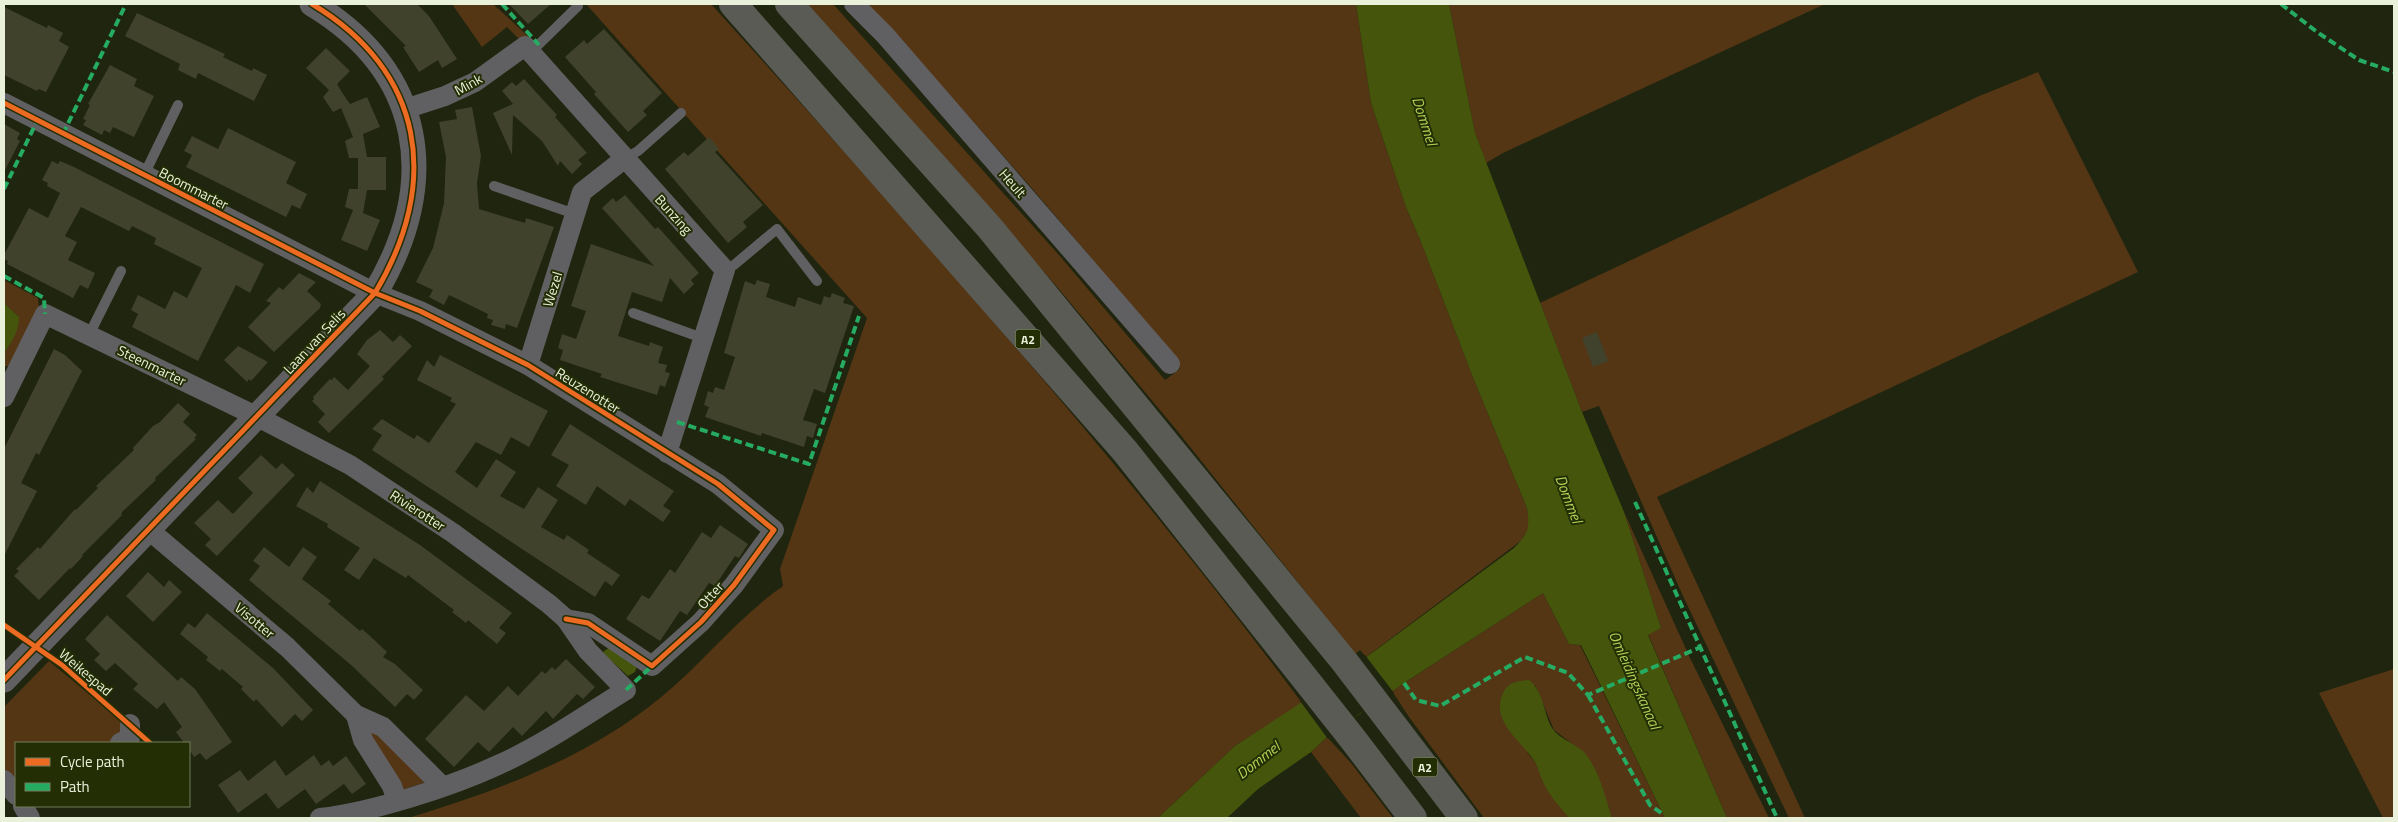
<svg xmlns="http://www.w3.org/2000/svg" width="2398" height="822" viewBox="0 0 2398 822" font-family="'Titillium Web',sans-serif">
	<rect width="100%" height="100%" fill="#1f250e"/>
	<g fill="#543615">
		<polygon points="452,4 493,4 530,38 522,42 507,27 482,47"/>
		<path d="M586 4H711C916 230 1119 458 1302 703L1235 746 1158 818H408C497 791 587 758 660 698 703 663 737 618 783 586L780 569 867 318Z"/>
		<path d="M807 4H833L1059 255 1165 380 1180 369C1082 242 975 121 865 4H1356L1371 103 1406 207 1421 242 1474 380 1527 508 1530 527 1522 540 1366 657 1360 650 1355 654 1175 428 1058 288Z"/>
		<polygon points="1449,4 1825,4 1503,153 1486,163 1475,133"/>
		<polygon points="2038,72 2138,272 1657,497 1805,818 1789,818 1683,596 1599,406 1582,412 1540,303 1977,97"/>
		<polygon points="4,280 38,298 39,312 10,365 4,367 4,353 13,339 19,317 4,303"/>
		<polygon points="1624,512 1690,658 1769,818 1727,818 1648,634 1661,628"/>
		<polygon points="1543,593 1569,644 1580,645 1665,818 1612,818 1601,786 1583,752 1554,730 1535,685 1527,752 1535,762 1552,796 1569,818 1484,818 1409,717 1392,691"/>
		<polygon points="49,661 132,730 108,743 16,743 16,782 4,770 4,707"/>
		<polygon points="2394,669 2394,818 2383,818 2319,693"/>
		<polygon points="371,726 426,782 401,790 365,734"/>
		<polygon points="1327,737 1351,763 1393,818 1361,818 1311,752"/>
	</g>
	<g fill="#45560c">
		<path d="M1356 4H1449L1475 133 1582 412 1624 512 1661 628 1648 635 1727 818H1665L1581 645 1569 644 1543 593 1404 683 1327 737 1311 752 1258 789 1227 818H1158L1235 746 1334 681 1514 548C1529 533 1530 528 1527 508L1474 380 1421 242 1406 207 1371 103Z"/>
		<path d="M4 303 19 317C19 331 12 342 4 353Z"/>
		<polygon points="610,647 637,666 635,672 628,676 605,655 603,652"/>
		<path d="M1529 680C1544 692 1543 712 1552 728 1558 738 1574 743 1583 751 1599 768 1605 797 1612 818H1569C1560 807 1550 796 1544 784 1540 777 1539 769 1535 762 1522 741 1490 722 1503 693 1508 682 1518 681 1529 680Z"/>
	</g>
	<polygon fill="#1f250e" points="1365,655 1394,693 1359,714 1328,739 1300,701"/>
	<g fill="#41422c">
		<polygon points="364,4 417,4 429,16 457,59 442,68 438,60 419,72 403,47 406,46"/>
		<polygon points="509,4 551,4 528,24"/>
		<polygon points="4,7 47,28 48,25 63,33 59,41 69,47 46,92 38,89 37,91 4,75"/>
		<polygon points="137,13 225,54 223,57 252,71 253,68 267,75 254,101 198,73 196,79 178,70 180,64 125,36"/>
		<polygon points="604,29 662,93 643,111 647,115 628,132 594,94 596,92 565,57 584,40 587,44"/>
		<polygon points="326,48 350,71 337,84 343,94 350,104 367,97 380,127 363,134 367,157 386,157 386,190 367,190 363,213 380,220 367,251 341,240 353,210 345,207 349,189 358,189 358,158 349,158 345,141 353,137 341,108 333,112 323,97 329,90 306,68"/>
		<polygon points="110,65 137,79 134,86 154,96 134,137 113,127 110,133 104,130 102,135 83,125 86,120 83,119 90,105 88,104"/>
		<polygon points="524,79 557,115 555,117 587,153 578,160 582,164 572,174 560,161 558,166 542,141 513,115 512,155 493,113 513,104 502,91 512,82 516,86"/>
		<polygon points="472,107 481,156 477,183 479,209 525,223 526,218 554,227 517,328 506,324 505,329 491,325 493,320 487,318 488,314 449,295 444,305 429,297 433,290 416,282 433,248 444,203 446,157 439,122 457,119 455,110"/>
		<polygon points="4,124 20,133 17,139 20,141 4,172"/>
		<polygon points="228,128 296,162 286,183 307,194 300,209 292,205 286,217 186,167 192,155 184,151 192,136 218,149"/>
		<polygon points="709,137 719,149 715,152 763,205 743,222 747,227 728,243 665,169 684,152 688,156"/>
		<polygon points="52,161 58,164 60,161 74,167 264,264 250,293 236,285 198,361 132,327 138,314 131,310 138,295 165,309 174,291 187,298 202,268 154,244 156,238 132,226 129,231 81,207 65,236 77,242 68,260 95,273 88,289 80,285 73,298 7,264 8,261 4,259 4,255 29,208 48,218 60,193 47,186 48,183 42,180"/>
		<polygon points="625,195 655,229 658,227 699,273 691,280 694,284 684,294 670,278 662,302 632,292 618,336 649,346 650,342 663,347 658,363 667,365 665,372 670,373 665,387 660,385 657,395 600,377 602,374 560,360 563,350 558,348 562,334 576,339 586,311 571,306 591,244 654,266 602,208 613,198 616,202"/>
		<polygon points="299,273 316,282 307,291 321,304 320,308 274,352 248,327 271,303 266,301 279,287 283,290"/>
		<polygon points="757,280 770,284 766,297 795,307 798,297 821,305 824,296 830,298 832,293 845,298 843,303 854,306 825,393 814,389 803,420 817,424 813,438 807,436 804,447 762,433 761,436 705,417 709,407 704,405 708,391 713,393 715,387 724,390 735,357 724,353 745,281 755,285"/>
		<polygon points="380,330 393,342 400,335 412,346 382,377 384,379 329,433 318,422 325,414 312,401 314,399 313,397 330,379 332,380 334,377 348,390 370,366 357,354 367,340"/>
		<polygon points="1597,332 1608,361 1593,367 1582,338"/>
		<polygon points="238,346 268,362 251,381 249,379 247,382 224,360"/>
		<polygon points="54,349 65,355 82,371 39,455 36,453 21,483 37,491 4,556 4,449"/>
		<polygon points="440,355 548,411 529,447 511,437 501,455 476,442 455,472 477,488 496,459 516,472 500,496 524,509 538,487 558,500 541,527 564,540 567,535 589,550 587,553 620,575 612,586 605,581 595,597 372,450 382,435 372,429 382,419 414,439 417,435 429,443 456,404 450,401 452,398 417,380 427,360 434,367"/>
		<polygon points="178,403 190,414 183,422 197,435 194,438 196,439 155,478 156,480 123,511 121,514 122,515 82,555 83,556 71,569 70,568 39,600 14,576 19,571 16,569 38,547 40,549 75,509 76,510 98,488 96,486 134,450 133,448 153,426 160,422"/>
		<polygon points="570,424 674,491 663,506 671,511 663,522 630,499 625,506 597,486 586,505 556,486 569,465 551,455"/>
		<polygon points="261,455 276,469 282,463 295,475 217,556 205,545 211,539 194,523 218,500 233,514 253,493 238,478"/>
		<polygon points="320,481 420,545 512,613 499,628 506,633 497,644 468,620 466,623 452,612 454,610 408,575 406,578 374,558 359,580 344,570 360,548 327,527 328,524 296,506 307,487 313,493"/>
		<polygon points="720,525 748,544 739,558 735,556 715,586 709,583 687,615 680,611 660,641 626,619 642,595 649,599 670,569 675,573 702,532 711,538"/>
		<polygon points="264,547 289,567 303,547 317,557 302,579 331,601 328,604 360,631 362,629 369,635 387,652 383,657 395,664 423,690 414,700 407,694 395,707 350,664 249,580 260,566 253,561"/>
		<polygon points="148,572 164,587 169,580 182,592 153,622 126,596"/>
		<polygon points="207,613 273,668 313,710 302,721 295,714 282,727 256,699 254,702 241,689 243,687 222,669 220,671 206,660 208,657 180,634 188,623 195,628"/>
		<polygon points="107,615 178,681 181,677 195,689 232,742 206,760 200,753 194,757 189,749 189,743 184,743 176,732 182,727 164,702 157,709 133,689 138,684 115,663 106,671 94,660 100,654 85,639"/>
		<polygon points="566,659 595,687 583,699 577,694 553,719 546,711 522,736 513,727 489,752 478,742 454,767 425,739 466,695 484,711 508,686 518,696 542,671 545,674 552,667 555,670"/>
		<polygon points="314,755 321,766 329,760 333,766 346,756 366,784 352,794 344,784 316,804 305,789 278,809 266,793 238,813 218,785 240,770 248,781 275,760 286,776"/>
	</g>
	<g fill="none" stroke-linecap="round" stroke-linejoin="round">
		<g stroke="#605f61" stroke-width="10">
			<polyline points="531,52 578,6"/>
			<polyline points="624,159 638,151 681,113"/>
			<polyline points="144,175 178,105"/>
			<polyline points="494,186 575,214"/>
			<polyline points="725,270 734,265 777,229 817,281"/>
			<polyline points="633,313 705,339"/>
			<polyline points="89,335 121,271"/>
		</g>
		<g stroke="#605f61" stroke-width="20">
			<polyline points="854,4 885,35 1170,364"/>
			<polyline points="4,103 375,293 420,311 528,365 718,484 774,530 734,585 701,622 652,666 588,623 566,619"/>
			<polyline points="405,109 445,96 475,82 525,46 725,270 667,453"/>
			<polyline points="528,365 582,192 624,159"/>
			<path d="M4 397 45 314 258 417 350 465 453 533 549 604 566 619 588 651 626 690C584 716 543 745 498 765 450 787 373 812 320 818"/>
			<polyline points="149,530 287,647 356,715 383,727 442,786"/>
			<polyline points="356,715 363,740 392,786 397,801"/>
			<polyline points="120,743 130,738 130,724"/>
			<polyline points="4,780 16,795"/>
			<polyline points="23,806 30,818"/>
		</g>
		<path stroke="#605f61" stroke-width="25" d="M4 680 375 293C441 183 425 72 312 4"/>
		<g stroke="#5a5b55" stroke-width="28">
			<polyline points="733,4 1125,451 1352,738 1413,818"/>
			<polyline points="789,4 989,227 1344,661 1464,818"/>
		</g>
		<g stroke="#26ab63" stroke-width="4" stroke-dasharray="8 4" stroke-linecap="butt">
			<polyline points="502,4 539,45"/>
			<polyline points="2281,4 2317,32 2359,60 2394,72"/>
			<polyline points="63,134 126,4"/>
			<polyline points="4,189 37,121"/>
			<polyline points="4,276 44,298 45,314"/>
			<polyline points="677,422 809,464 859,316"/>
			<polyline points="1635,502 1777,818"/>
			<polyline points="1404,683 1416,700 1440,706 1525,657 1568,673 1588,695 1701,647"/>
			<polyline points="626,690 652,666"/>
			<polyline points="1588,695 1650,805 1664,815"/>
		</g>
		<g stroke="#242e05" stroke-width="8">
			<g id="cycleway">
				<polyline points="4,103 375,293 420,311 528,365 718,484 774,530 734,585 701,622 652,666 588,623 566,619"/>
				<polyline points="4,625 62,665 150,743"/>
				<path d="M4 680 375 293C441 183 425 72 312 4"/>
			</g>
		</g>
		<use href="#cycleway" stroke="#ed6a23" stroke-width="5"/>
	</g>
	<g text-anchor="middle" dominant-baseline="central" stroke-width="4" stroke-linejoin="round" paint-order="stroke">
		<g fill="#242e05" stroke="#aeb69a" stroke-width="1">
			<rect x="1015.5" y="329.5" width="25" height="19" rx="4"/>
			<rect x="1412.5" y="757.5" width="25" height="19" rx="4"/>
		</g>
		<g font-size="12" font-weight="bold" fill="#e9f1da">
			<text x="1028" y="339">A2</text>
			<text x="1425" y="767">A2</text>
		</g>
		<g font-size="14" fill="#e9f1da" stroke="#242e05">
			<text transform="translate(468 84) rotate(-29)">Mink</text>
			<text transform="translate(1013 183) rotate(49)">Heult</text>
			<text transform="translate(194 188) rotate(27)">Boommarter</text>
			<text transform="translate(674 214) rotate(48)">Bunzing</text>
			<text transform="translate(552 289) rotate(-73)">Wezel</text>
			<text transform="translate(314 341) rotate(-47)">Laan van Selis</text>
			<text transform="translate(152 365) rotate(26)">Steenmarter</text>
			<text transform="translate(588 390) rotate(32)">Reuzenotter</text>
			<text transform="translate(418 510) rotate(33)">Rivierotter</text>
			<text transform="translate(710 595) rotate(-48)">Otter</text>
			<text transform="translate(255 620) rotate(40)">Visotter</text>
			<text transform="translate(86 672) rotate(40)">Weikespad</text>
		</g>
		<g font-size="15" font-style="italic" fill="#b2d355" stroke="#242e05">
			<text transform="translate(1425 121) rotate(72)">Dommel</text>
			<text transform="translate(1569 499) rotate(69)">Dommel</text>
			<text transform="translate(1635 680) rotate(66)">Omleidingskanaal</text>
			<text transform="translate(1258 760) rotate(-38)">Dommel</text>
		</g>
	</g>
	<rect width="2398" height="822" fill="none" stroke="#e9f1da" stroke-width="10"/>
	<rect x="15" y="742" width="175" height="65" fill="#242e05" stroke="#737c5a"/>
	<rect x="25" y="758" width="25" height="8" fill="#ed6a23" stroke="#737c5a"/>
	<text x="60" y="767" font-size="15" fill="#e9f1da">Cycle path</text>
	<rect x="25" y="783" width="25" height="8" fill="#26ab63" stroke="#737c5a"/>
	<text x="60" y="792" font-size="15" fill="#e9f1da">Path</text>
</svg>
